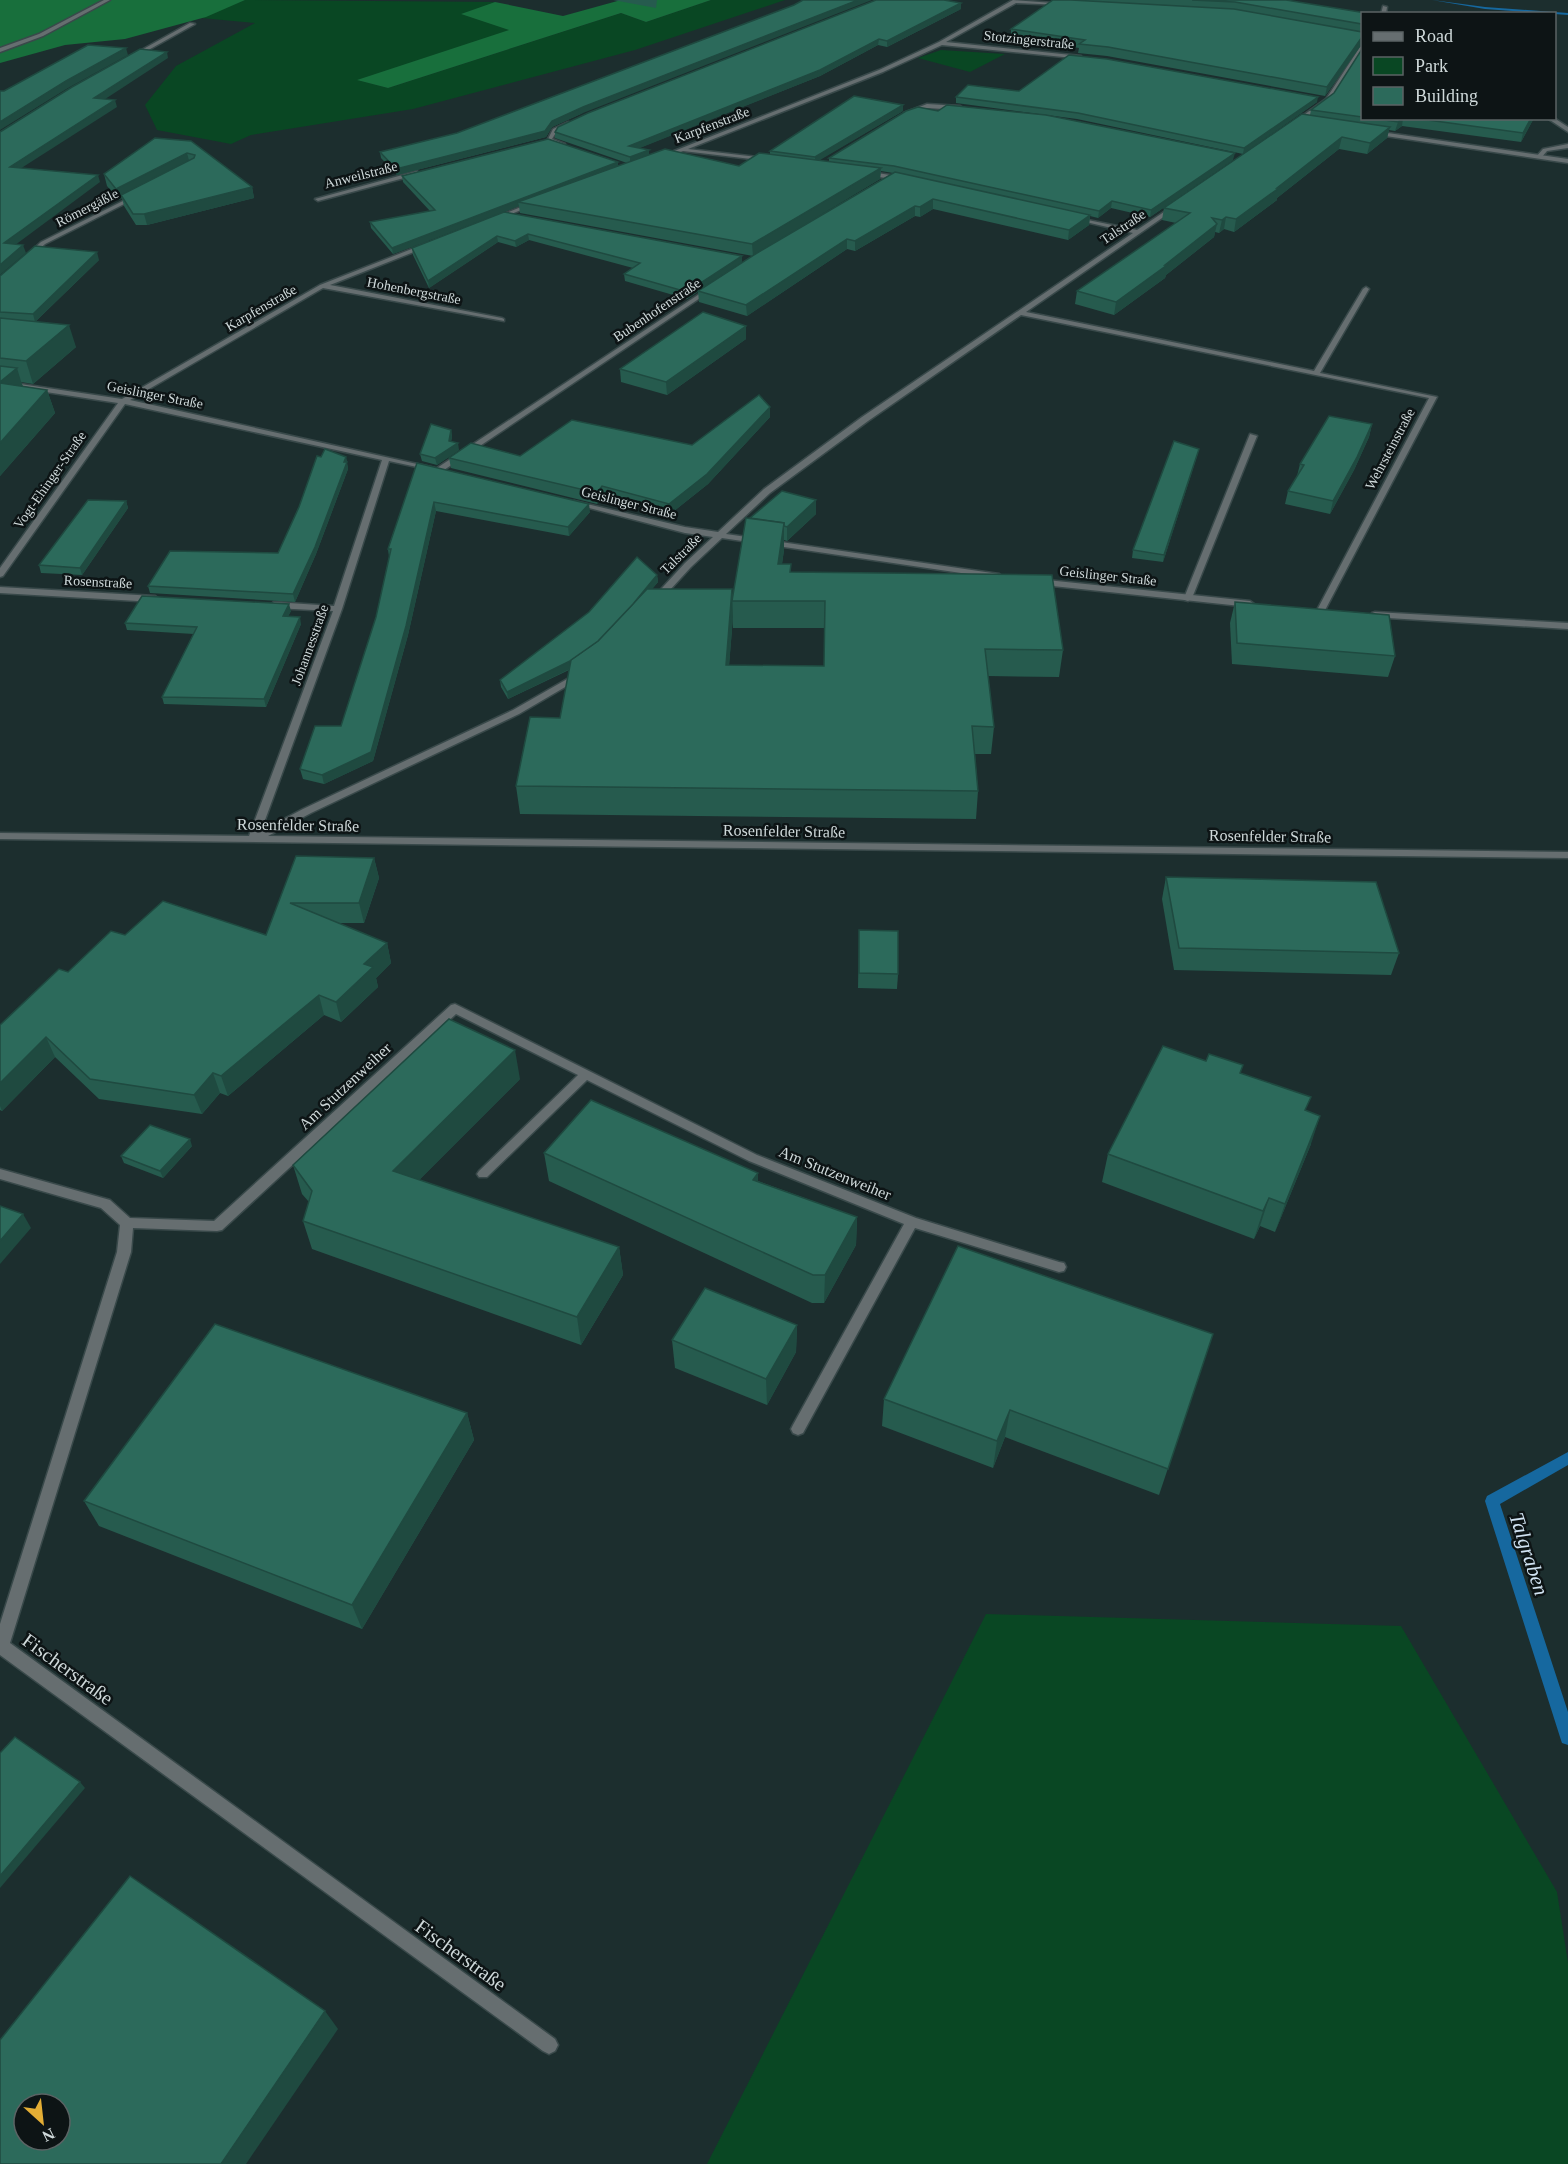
<svg xmlns="http://www.w3.org/2000/svg" width="1568" height="2164" viewBox="0 0 1568 2164" font-family="Georgia,serif">
	<rect width="100%" height="100%" fill="#1c2e2e"/>
	<g fill="#094723">
		<polygon points="244,0 495,2 462,14 510,30 358,80 388,88 621,13 646,22 711,0 785,0 635,50 413,109 251,135 231,144 157,130 145,105 176,66 255,23 201,18"/>
		<polygon points="941,50 1005,54 970,72 918,58"/>
		<polygon points="986,1614 1401,1626 1557,1892 1568,1963 1568,2164 707,2164"/>
	</g>
	<g fill="#186f3c">
		<polygon points="0,0 245,0 206,17 125,39 65,45 0,63"/>
		<polygon points="621,0 711,0 646,22 621,13 388,88 357,80 509,30 461,14 495,2 563,16"/>
	</g>
	<g fill="none" stroke-linecap="round" stroke-linejoin="round">
		<g fill="#16689f" fill-rule="evenodd">
			<polygon points="1432,0 1485,7 1568,13 1568,15 1485,9"/>
			<polygon points="1568,1452 1568,1465 1500,1504 1568,1712 1568,1745 1562,1743 1560,1737 1485,1501 1487,1496"/>
		</g>
		<g stroke="#39494a" stroke-width="3">
			<g id="lane">
				<polygon points="104,0 110,0 43,36 0,52 0,48 39,34"/>
				<polygon points="1547,118 1554,118 1568,127 1568,132"/>
				<polygon points="1568,144 1568,148 1547,151 1541,158 1536,157 1543,149"/>
				<polygon points="1250,434 1257,436 1192,598 1188,601 1185,600 1184,598"/>
			</g>
		</g>
		<g stroke="#39494a" stroke-width="3">
			<g id="street">
				<polygon points="1013,0 1066,4 1064,5 1016,3 946,42 1081,56 1083,59 942,45 883,72 688,149 766,158 768,161 683,151 664,158 659,157 879,70 939,42"/>
				<polygon points="1383,6 1387,7 1386,14 1381,14"/>
				<polygon points="190,23 195,24 134,58 129,57"/>
				<polygon points="1360,47 1362,47 1362,51 1330,101 1298,124 1294,124 1294,122 1326,99"/>
				<polygon points="927,104 960,106 963,108 960,110 927,108 907,115 904,113"/>
				<polygon points="568,122 573,123 557,131 552,139 565,144 565,146 547,141 553,129"/>
				<polygon points="1374,131 1568,159 1568,163 1372,134"/>
				<polygon points="417,171 419,174 318,201 315,199"/>
				<polygon points="864,171 903,177 906,179 903,181 862,174"/>
				<polygon points="135,195 140,196 45,244 30,258 25,257 41,242"/>
				<polygon points="531,203 536,204 496,220 491,219"/>
				<polygon points="1176,204 1179,206 1178,207 1026,312 1314,371 1363,289 1366,287 1369,289 1320,373 1437,397 1323,614 1317,614 1316,612 1429,398 1021,315 868,421 770,493 726,534 999,574 1003,577 1002,579 722,538 691,567 658,603 655,604 651,601 652,599 685,563 713,537 685,533 570,503 574,501 685,527 718,532 764,489 862,417 1133,233 1073,219 1073,217 1137,230"/>
				<polygon points="427,243 430,245 429,246 330,285 502,318 504,319 504,321 323,288 130,400 435,468 431,470 389,461 342,609 261,831 303,809 513,710 576,674 579,673 584,676 519,714 311,813 268,836 1568,852 1568,858 0,839 0,833 249,836 333,611 274,608 270,605 274,602 334,606 382,460 125,404 3,576 0,577 0,568 118,403 0,385 0,381 122,399 320,285"/>
				<polygon points="710,287 715,288 441,472 434,470"/>
				<polygon points="1037,579 1250,601 1254,604 1250,607 1034,584 1033,582"/>
				<polygon points="0,587 155,596 159,599 155,602 0,593"/>
				<polygon points="1375,612 1568,623 1568,629 1372,617 1372,613"/>
				<polygon points="455,1004 757,1155 916,1218 1059,1262 1064,1263 1066,1267 1064,1271 1059,1272 915,1228 803,1433 798,1435 793,1433 791,1429 793,1425 904,1224 749,1161 587,1080 487,1177 479,1177 477,1174 479,1171 578,1075 456,1014 222,1230 217,1231 133,1228 131,1252 10,1643 555,2039 558,2045 555,2051 549,2054 543,2051 0,1655 0,1624 117,1252 120,1225 101,1208 0,1179 0,1169 110,1200 130,1218 214,1221 451,1005"/>
			</g>
		</g>
		<use href="#lane" fill="#666e70" fill-rule="evenodd"/>
		<use href="#street" fill="#666e70" fill-rule="evenodd"/>
	</g>
	<g fill="#265b4e" fill-rule="evenodd">
		<polygon points="613,0 657,0 656,8"/>
		<polygon points="1053,0 1286,0 1362,14 1362,44 1325,96 1107,56 1078,53 1079,48 1011,37 1011,29"/>
		<path d="M961 9 887 47 878 45 820 76 639 148 649 150V155L739 166 770 154V151L903 111 819 160 829 162V158L938 111 1233 160 1150 217 1111 208 1098 218 1090 216 1089 225 1068 240 933 209 920 217 915 216 855 251 847 249 747 316 699 302 698 291 753 256 520 213 519 206 393 254 371 228 370 222 430 211 403 182 402 176 618 162V166L627 163 555 138V132ZM881 171 893 173 793 231 880 179Z"/>
		<polygon points="1362,49 1362,118 1534,118 1521,142 1402,126 1395,131 1389,130 1387,138 1367,154 1339,149 1277,198 1277,200 1234,232 1224,229 1219,233 1215,232 1214,237 1166,275 1165,278 1114,315 1075,304 1077,291 1176,223 1162,220 1164,208 1310,115 1311,110 1334,93"/>
		<polygon points="1019,91 1317,102 1243,154 1077,119 956,103 956,97"/>
		<polygon points="583,113 552,127 546,137 397,175 381,158 380,152"/>
		<polygon points="191,141 252,187 254,198 147,225 136,225 124,206 122,198 119,200 107,186 104,174"/>
		<polygon points="504,212 742,256 742,262 687,299 625,281 624,274 633,268 529,240 516,247 498,242 429,288 413,255 412,248"/>
		<polygon points="99,260 36,321 76,347 33,384 21,382 23,386 47,390 55,413 0,476 0,276"/>
		<polygon points="746,326 746,339 667,395 621,382 620,369"/>
		<polygon points="770,407 770,417 708,484 669,515 603,497 597,504 451,468 449,458 520,456 692,445"/>
		<polygon points="1372,424 1369,437 1354,470 1330,514 1285,504 1288,491 1297,476 1300,464"/>
		<polygon points="451,430 452,437 451,441 459,450 437,465 422,461 420,454"/>
		<polygon points="1199,449 1197,456 1163,562 1132,558 1133,550"/>
		<polygon points="321,457 346,457 348,469 316,554 295,602 150,593 148,586 278,553"/>
		<polygon points="417,463 590,512 569,536 436,511 408,635 373,761 324,784 303,779 300,769 341,726 376,617 389,557 388,549"/>
		<path d="M816 500V514L787 541 784 540V550L782 564 791 572 1063 650 1059 677 988 676 994 727 991 754H975L978 791 976 819 520 814 516 786 560 718 569 670 508 699 501 687 500 680 657 575 658 582 652 589 732 601 750 518ZM733 617V628H825L824 666 729 665Z"/>
		<polygon points="126,501 128,508 82,575 41,573 39,565"/>
		<polygon points="1235,602 1395,656 1388,677 1232,664 1230,623"/>
		<polygon points="291,611 288,616 301,624 266,707 164,704 162,697 194,634 127,630 125,623"/>
		<polygon points="296,856 374,858 379,878 364,923 338,923 387,943 391,963 376,978 378,987 341,1022 324,1015 228,1096 220,1093 202,1114 99,1099 55,1057 2,1111 0,1110 0,1025 68,972 125,935 266,935"/>
		<polygon points="1166,877 1399,953 1391,975 1174,970 1162,899"/>
		<polygon points="859,930 898,974 897,989 858,988"/>
		<polygon points="1241,1073 1306,1111 1311,1144 1275,1232 1260,1226 1254,1239 1102,1182 1108,1154"/>
		<polygon points="520,1079 419,1180 619,1247 623,1275 581,1345 312,1249 303,1221 309,1202 302,1194 293,1165"/>
		<polygon points="192,1146 163,1178 124,1163 121,1156"/>
		<polygon points="544,1153 758,1173 758,1181 857,1217 856,1245 824,1303 812,1303 549,1181"/>
		<polygon points="797,1325 796,1352 767,1405 675,1368 672,1340"/>
		<polygon points="1213,1334 1159,1495 1005,1437 993,1468 882,1426 884,1399"/>
		<polygon points="467,1413 474,1440 362,1629 99,1526 84,1501"/>
	</g>
	<g fill="#1f4a40">
		<polygon points="858,0 872,0 583,113 552,127 546,137 397,175 396,169 552,121 583,107"/>
		<polygon points="961,3 961,9 887,47 887,41"/>
		<polygon points="1362,37 1362,44 1325,96 1327,87"/>
		<polygon points="879,39 878,45 820,76 630,152 629,146"/>
		<polygon points="126,48 128,55 68,88 0,130 0,122 66,81"/>
		<polygon points="167,52 168,58 96,105 94,98"/>
		<polygon points="1318,97 1317,102 1243,154 1244,148"/>
		<polygon points="115,100 117,107 12,174 10,167"/>
		<polygon points="903,105 903,111 815,163 815,157"/>
		<polygon points="1402,118 1403,118 1402,126 1395,131 1398,122"/>
		<polygon points="1531,118 1534,118 1521,142 1523,133"/>
		<polygon points="1390,127 1387,138 1367,154 1370,143"/>
		<polygon points="1342,137 1339,149 1277,198 1277,200 1234,232 1236,219"/>
		<polygon points="649,150 649,156 630,164 630,157"/>
		<polygon points="187,153 190,164 121,195 122,198 119,200 116,189"/>
		<polygon points="1235,153 1233,160 1150,217 1151,210"/>
		<polygon points="618,162 618,168 518,202 519,206 393,254 392,248"/>
		<polygon points="881,168 880,179 753,256 752,244"/>
		<polygon points="98,175 100,182 7,251 4,243"/>
		<polygon points="252,187 254,198 147,225 144,214"/>
		<polygon points="933,199 933,209 920,217 920,207"/>
		<polygon points="1112,201 1111,208 1098,218 1099,211"/>
		<polygon points="915,206 915,216 855,251 855,241"/>
		<polygon points="1090,215 1089,225 1068,240 1069,230"/>
		<polygon points="1226,217 1224,229 1219,233 1222,220"/>
		<polygon points="1217,224 1214,237 1166,275 1165,278 1114,315 1116,302"/>
		<polygon points="528,234 529,240 516,247 515,241"/>
		<polygon points="497,236 498,242 429,288 428,281"/>
		<polygon points="847,239 847,249 747,316 746,305"/>
		<polygon points="23,245 26,253 0,275 0,265"/>
		<polygon points="97,252 99,260 35,322 33,314"/>
		<polygon points="742,256 742,262 687,299 687,292"/>
		<polygon points="69,325 76,347 33,384 26,361"/>
		<polygon points="746,326 746,339 667,395 666,382"/>
		<polygon points="17,368 24,391 7,405 0,382"/>
		<polygon points="47,390 55,413 0,476 0,443"/>
		<polygon points="770,407 770,417 708,484 669,515 669,504"/>
		<polygon points="1372,424 1369,437 1354,470 1330,514 1333,501"/>
		<polygon points="451,430 452,437 450,447 449,441"/>
		<polygon points="458,443 459,450 437,465 435,458"/>
		<polygon points="1199,449 1197,456 1163,562 1164,555"/>
		<polygon points="346,457 348,469 316,554 295,602 293,594"/>
		<polygon points="602,486 603,497 597,504 597,493"/>
		<polygon points="816,500 816,514 787,541 787,527"/>
		<polygon points="126,501 128,508 82,575 80,568"/>
		<polygon points="434,502 436,511 408,635 373,761 324,784 322,775"/>
		<polygon points="589,504 590,512 569,536 568,527"/>
		<polygon points="784,523 784,550 778,590 778,564"/>
		<polygon points="657,575 658,582 633,612 576,666 508,699 507,692 629,608"/>
		<polygon points="732,589 733,617 727,692 726,665"/>
		<polygon points="289,604 291,611 285,623 283,616"/>
		<polygon points="300,617 301,624 266,707 264,699"/>
		<polygon points="374,858 379,878 364,923 359,903"/>
		<polygon points="387,943 391,963 376,978 378,987 341,1022 336,1002 364,964"/>
		<polygon points="319,995 324,1015 228,1096 221,1076"/>
		<polygon points="46,1037 55,1057 2,1111 0,1106 0,1083"/>
		<polygon points="515,1050 520,1079 400,1199 393,1171"/>
		<polygon points="213,1073 220,1093 202,1114 194,1095"/>
		<polygon points="1320,1116 1311,1144 1275,1232 1285,1204"/>
		<polygon points="190,1139 192,1146 163,1178 160,1171"/>
		<polygon points="758,1173 758,1201 753,1180"/>
		<polygon points="1269,1198 1260,1226 1254,1239 1263,1211"/>
		<polygon points="23,1214 31,1228 0,1264 0,1241"/>
		<polygon points="857,1217 856,1245 824,1303 825,1275"/>
		<polygon points="619,1247 623,1275 581,1345 577,1317"/>
		<polygon points="797,1325 796,1352 767,1405 766,1379"/>
		<polygon points="1010,1410 1005,1437 993,1468 997,1441"/>
		<polygon points="467,1413 474,1440 362,1629 352,1605"/>
		<polygon points="80,1782 85,1788 0,1888 0,1876"/>
		<polygon points="325,2011 338,2029 246,2164 221,2164"/>
	</g>
	<g fill="#2c6a5b" stroke="#1f4a40" stroke-width="1.5" fill-rule="evenodd">
		<polygon points="803,0 858,0 583,107 552,121 545,131 396,169 380,152 457,133 794,5"/>
		<polygon points="876,0 944,0 961,3 887,41 879,39 820,70 629,146 649,150 630,157 555,132 558,127 588,113"/>
		<polygon points="1053,0 1071,0 1234,9 1362,32 1362,37 1327,87 1108,47 1079,44 1085,40 1011,29"/>
		<polygon points="1192,0 1286,0 1372,14 1362,14 1362,24 1235,2"/>
		<polygon points="88,45 126,48 66,81 0,122 0,91 4,91"/>
		<polygon points="140,49 167,52 94,98 115,100 10,167 98,175 4,243 23,245 0,265 0,132 72,87"/>
		<polygon points="1362,49 1362,117 1311,110 1334,93"/>
		<polygon points="1069,55 1107,59 1318,97 1244,148 1078,113 956,97 968,85 1019,91"/>
		<polygon points="854,96 903,105 815,157 770,151"/>
		<polygon points="947,105 1046,115 1235,153 1151,210 1112,201 1099,211 894,166 829,158 906,111 918,107 938,111"/>
		<polygon points="1302,114 1390,127 1370,143 1342,137 1277,188 1279,188 1236,219 1226,217 1222,220 1212,218 1217,224 1165,265 1167,265 1116,302 1077,291 1190,213 1164,208"/>
		<polygon points="1372,118 1402,118 1398,122"/>
		<polygon points="1413,118 1531,118 1523,133"/>
		<polygon points="155,138 191,141 252,187 144,214 133,214 121,195 194,158 195,155 187,153 116,189 104,174"/>
		<polygon points="548,139 618,162 392,248 370,222 435,210 402,176"/>
		<polygon points="665,149 739,166 759,153 881,168 752,244 518,202"/>
		<polygon points="895,172 1090,215 1069,230 933,199 920,207 915,206 855,241 847,239 746,305 698,291 757,253"/>
		<polygon points="504,212 742,256 687,292 624,274 640,263 528,234 515,241 497,236 428,281 412,248"/>
		<polygon points="35,246 97,252 33,314 0,312 0,276"/>
		<polygon points="703,312 746,326 666,382 620,369"/>
		<polygon points="0,318 69,325 26,361 0,358"/>
		<polygon points="0,366 17,368 0,382"/>
		<polygon points="0,383 47,390 0,443"/>
		<polygon points="759,395 770,407 707,474 669,504 602,486 597,493 449,458 471,443 520,456 572,420 692,445"/>
		<polygon points="1329,416 1372,424 1357,457 1333,501 1288,491 1304,465 1300,464"/>
		<polygon points="431,424 451,430 449,441 458,443 435,458 420,454"/>
		<polygon points="1174,441 1199,449 1164,555 1133,550"/>
		<polygon points="325,449 346,457 344,462 347,462 315,547 293,594 148,586 170,551 278,553 299,507 317,456 321,457"/>
		<polygon points="417,463 589,504 568,527 434,502 406,626 371,752 322,775 300,769 315,726 341,726 376,617 391,549 388,549"/>
		<polygon points="782,491 816,500 787,527 784,526 784,523 750,518"/>
		<polygon points="88,500 126,501 80,568 39,565"/>
		<polygon points="746,518 784,523 778,564 791,564 790,572 1052,575 1063,650 985,649 994,727 972,726 978,791 516,786 530,717 560,718 571,660 598,641 647,589 732,589 726,665 824,666 825,601 732,601"/>
		<polygon points="637,557 657,575 633,604 598,641 571,660 570,661 507,692 500,680 589,612"/>
		<polygon points="142,596 289,604 283,616 300,617 264,699 162,697 197,627 125,623"/>
		<polygon points="1235,602 1389,615 1395,656 1237,643"/>
		<polygon points="296,856 374,858 359,903 290,903 387,943 364,964 373,967 336,1002 319,995 221,1076 213,1073 194,1095 90,1079 46,1037 0,1083 0,1025 59,969 68,972 111,931 125,935 163,901 266,935"/>
		<polygon points="1166,877 1376,882 1399,953 1179,948"/>
		<polygon points="859,930 898,931 898,974 859,973"/>
		<polygon points="449,1019 515,1050 393,1171 619,1247 577,1317 303,1221 312,1191 293,1165"/>
		<polygon points="1163,1046 1206,1061 1209,1054 1243,1065 1240,1073 1311,1097 1305,1110 1320,1116 1285,1204 1269,1198 1263,1211 1108,1154"/>
		<polygon points="591,1100 758,1173 753,1180 857,1217 825,1275 813,1275 544,1153"/>
		<polygon points="150,1125 190,1139 160,1171 121,1156"/>
		<polygon points="0,1206 23,1214 0,1241"/>
		<polygon points="958,1246 1213,1334 1168,1469 1010,1410 997,1441 884,1399"/>
		<polygon points="705,1288 797,1325 766,1379 672,1340"/>
		<polygon points="215,1324 467,1413 352,1605 84,1501"/>
		<polygon points="15,1737 80,1782 0,1876 0,1753"/>
		<path d="M130 1876 325 2011 221 2164H0V2040ZM24 2104H60V2140H24Z"/>
	</g>
	<g text-anchor="middle" dominant-baseline="central" stroke-width="5" stroke-linejoin="round" paint-order="stroke">
		<g font-size="14" fill="#cfd9da" stroke="#0d1415">
			<text transform="translate(1029 40) rotate(6)">Stotzingerstraße</text>
			<text transform="translate(712 125) rotate(-21)">Karpfenstraße</text>
			<text transform="translate(361 175) rotate(-14)">Anweilstraße</text>
			<text transform="translate(87 208) rotate(-27)">Römergäßle</text>
			<text transform="translate(1123 227) rotate(-34)">Talstraße</text>
			<text transform="translate(414 291) rotate(11)">Hohenbergstraße</text>
			<text transform="translate(261 308) rotate(-30)">Karpfenstraße</text>
			<text transform="translate(657 310) rotate(-34)">Bubenhofenstraße</text>
			<text transform="translate(155 395) rotate(11)">Geislinger Straße</text>
			<text transform="translate(1390 449) rotate(-62)">Wehrsteinstraße</text>
			<text transform="translate(50 480) rotate(-55)">Vogt-Ehinger-Straße</text>
			<text transform="translate(629 503) rotate(14)">Geislinger Straße</text>
			<text transform="translate(681 554) rotate(-45)">Talstraße</text>
			<text transform="translate(1108 576) rotate(6)">Geislinger Straße</text>
			<text transform="translate(98 582) rotate(3)">Rosenstraße</text>
			<text transform="translate(310 645) rotate(-70)">Johannesstraße</text>
		</g>
		<g font-size="16" fill="#cfd9da" stroke="#0d1415">
			<text transform="translate(298 825) rotate(1)">Rosenfelder Straße</text>
			<text transform="translate(784 831) rotate(1)">Rosenfelder Straße</text>
			<text transform="translate(1270 836) rotate(1)">Rosenfelder Straße</text>
			<text transform="translate(345 1086) rotate(-43)">Am Stutzenweiher</text>
			<text transform="translate(835 1173) rotate(22)">Am Stutzenweiher</text>
		</g>
		<g font-size="20" fill="#cfd9da" stroke="#0d1415">
			<text transform="translate(68 1669) rotate(36)">Fischerstraße</text>
			<text transform="translate(461 1955) rotate(36)">Fischerstraße</text>
		</g>
		<g font-size="21" font-style="italic" fill="#d1e3f2" stroke="#0d1415">
			<text transform="translate(1529 1554) rotate(72)">Talgraben</text>
		</g>
	</g>
	<rect x="1361" y="12" width="195" height="108" fill="#0d1415" stroke="#5b6364" stroke-width="1.5"/>
	<rect x="1373" y="32" width="30" height="9" fill="#666e70" stroke="#5b6364" stroke-width="1.5"/>
	<text x="1415" y="42" font-size="18" fill="#cfd9da">Road</text>
	<rect x="1373" y="57" width="30" height="18" fill="#094723" stroke="#5b6364" stroke-width="1.5"/>
	<text x="1415" y="72" font-size="18" fill="#cfd9da">Park</text>
	<rect x="1373" y="87" width="30" height="18" fill="#2c6a5b" stroke="#5b6364" stroke-width="1.5"/>
	<text x="1415" y="102" font-size="18" fill="#cfd9da">Building</text>
	<g transform="translate(42 2122) rotate(153)"><circle r="28" fill="#0d1415" stroke="#5b6364" stroke-width="1.5"/>
	<path d="M0-4.5L10 22L0 15L-10 22Z" fill="#e4ae35"/>
	<text y="-9" font-size="16" font-weight="bold" text-anchor="middle" fill="#cfd9da">N</text>
	</g>
</svg>
